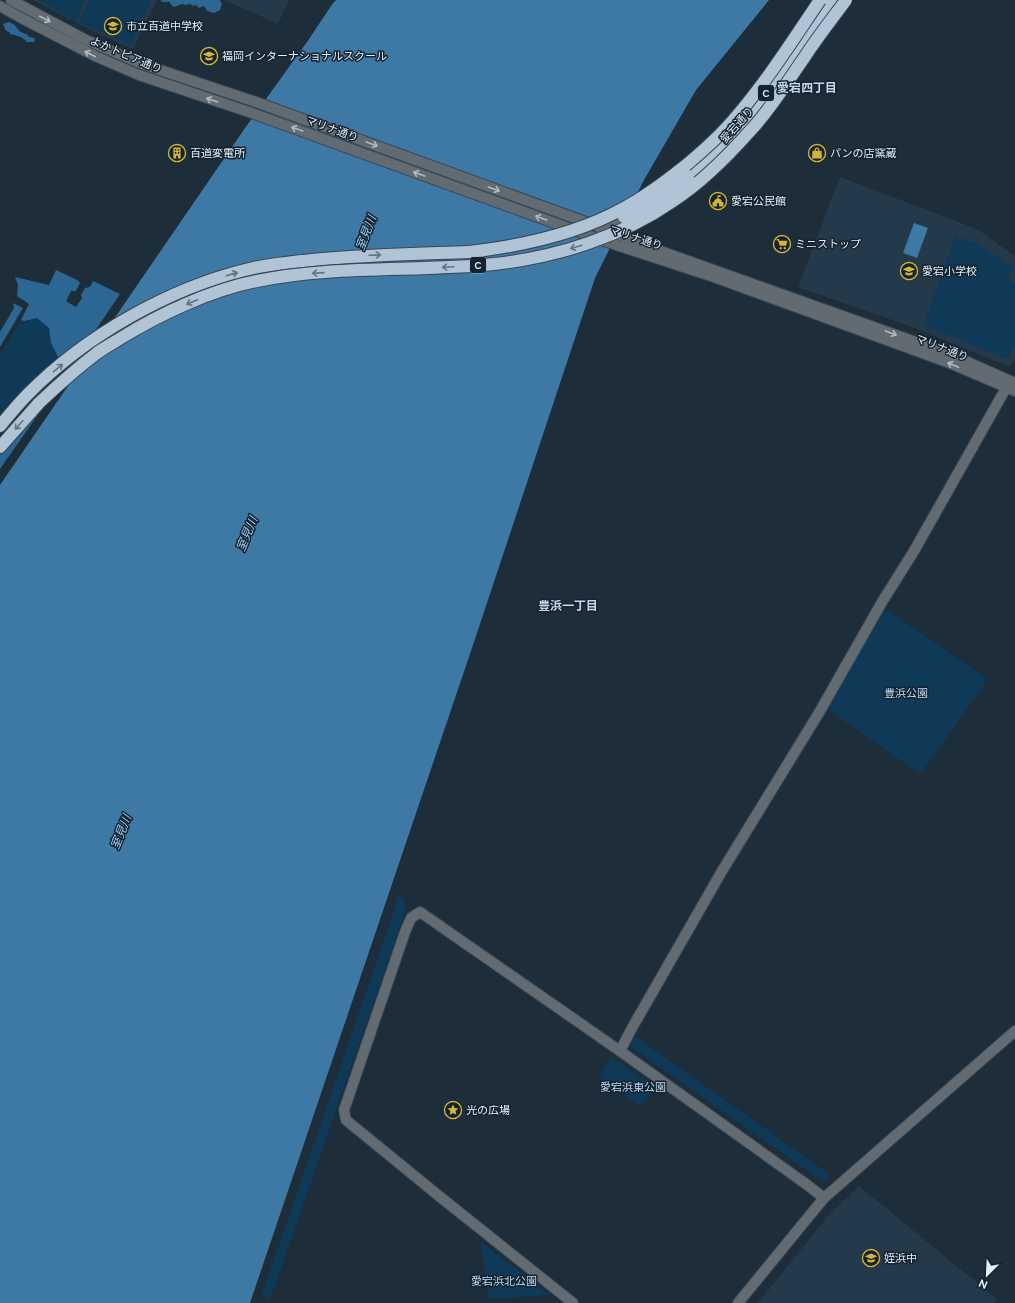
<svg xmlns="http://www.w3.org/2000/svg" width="1015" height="1303" viewBox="0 0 1015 1303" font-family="Raleway,'Noto Sans JP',sans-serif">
	<rect width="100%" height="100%" fill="#1d2d3a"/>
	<g fill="#24394a">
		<polygon points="33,0 157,0 133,49 96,33"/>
		<polygon points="224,0 289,0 278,24"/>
		<polygon points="840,177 977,229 1015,256 1015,359 1010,367 915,328 798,287"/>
		<polygon points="859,1186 997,1299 995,1303 758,1303 828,1216"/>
	</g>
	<g fill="#0e3957">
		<polygon points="40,0 85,0 76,21"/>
		<polygon points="89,0 151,0 131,45 79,22"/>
		<polygon points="955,236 978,244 1014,268 1007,278 1015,283 1015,345 1007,359 924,325"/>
		<polygon points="37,318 49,328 51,343 59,359 0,417 0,356 21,320 25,321"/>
		<polygon points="884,611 889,611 986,678 985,684 922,772 917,772 830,711 829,705"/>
		<polygon points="397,896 403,898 406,909 270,1300 262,1294 394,911"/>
		<polygon points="635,1036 829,1174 827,1179 822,1181 634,1049 631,1046 632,1039"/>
		<polygon points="612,1057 655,1087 640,1107 599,1076"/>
		<polygon points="480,1241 550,1295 489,1299"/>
	</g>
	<g fill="#2c6692">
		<polygon points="160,0 220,0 222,4 220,10 214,13 207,11 204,6 199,8 196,5 193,6 190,4 185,5 182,4 174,7 171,5 170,2 163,2"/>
		<path d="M9 22 15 25 16 27 19 30V31L28 35 29 37 34 38 35 39 34 42H27C23 37 16 35 10 34L9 32 6 31 3 24Z"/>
		<polygon points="56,270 79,281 80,283 76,291 71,291 66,301 76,307 82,298 81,295 85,288 90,287 93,281 120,294 95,331 59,359 51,343 49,328 37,318 24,321 21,320 29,304 17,296 18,285 15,277 49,285"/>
		<polygon points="13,303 23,308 0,347 0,332 14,308"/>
		<polygon points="44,406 0,469 0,455 14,438"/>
	</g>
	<g fill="#3e78a5">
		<polygon points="336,0 769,0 696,90 644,180 595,278 472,648 250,1303 0,1303 0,485 245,128 307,42 333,3"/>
		<polygon points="914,223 928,228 917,258 903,253"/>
	</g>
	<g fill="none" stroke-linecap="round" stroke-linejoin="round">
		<g stroke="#394854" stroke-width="12">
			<g id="tertiary">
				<polyline points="11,0 86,40 142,64 256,102 605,229 652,248 952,355 1015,383"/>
				<polyline points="0,6 25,20 95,56 139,75 249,112 604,241 714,277 947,362 1015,391"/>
				<polyline points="601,231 629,212"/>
				<polyline points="620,1051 632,1028 722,871 820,711 882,602 914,551 1010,381"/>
				<polyline points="573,1303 439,1196 346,1120 344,1110 405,932 411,918 420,912 620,1051 806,1184 824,1198"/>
				<polyline points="738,1303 824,1198 1015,1031"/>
			</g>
		</g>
		<g stroke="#394854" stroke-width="14">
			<g id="motorway">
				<polyline points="688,176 710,158 743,123 765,94 795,50 831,0"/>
				<path d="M0 426C9 415 18 404 28 394 85 336 169 288 249 269 269 264 291 262 312 260 364 255 416 254 469 252"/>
				<polyline points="0,447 39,403"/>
			</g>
		</g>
		<use href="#tertiary" stroke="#636b72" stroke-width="10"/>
		<use href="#motorway" stroke="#b1c4d5" stroke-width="12"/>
		<g stroke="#394854" stroke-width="14" stroke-linecap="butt">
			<g id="motorway-bridge">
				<path d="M624 217C647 205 668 192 688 176"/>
				<path d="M469 252C521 246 575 235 622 209 645 197 665 182 685 166 703 151 720 136 735 118 767 81 793 40 820 0"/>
				<path d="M39 403C57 386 76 369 97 353 104 348 113 343 121 338 160 314 211 290 257 281 335 265 415 272 494 264 557 257 621 237 673 201 702 182 727 157 750 131 771 109 787 82 804 58 817 38 832 19 846 0"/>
			</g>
		</g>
		<use href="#motorway-bridge" stroke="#b1c4d5" stroke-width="12"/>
	</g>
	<defs><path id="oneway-shaft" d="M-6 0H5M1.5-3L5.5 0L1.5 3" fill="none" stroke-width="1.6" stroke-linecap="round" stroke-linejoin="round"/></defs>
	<g stroke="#b0bac1">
		<use href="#oneway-shaft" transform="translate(45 19) rotate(27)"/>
		<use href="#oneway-shaft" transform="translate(90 54) rotate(-153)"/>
		<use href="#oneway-shaft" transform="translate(212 100) rotate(-161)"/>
		<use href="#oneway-shaft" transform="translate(297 129) rotate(-160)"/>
		<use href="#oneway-shaft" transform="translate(372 144) rotate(20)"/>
		<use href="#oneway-shaft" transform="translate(419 174) rotate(-160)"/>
		<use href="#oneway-shaft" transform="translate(494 189) rotate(20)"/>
		<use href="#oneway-shaft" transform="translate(541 218) rotate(-160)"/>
		<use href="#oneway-shaft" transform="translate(891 333) rotate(20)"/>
		<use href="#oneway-shaft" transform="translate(953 365) rotate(-157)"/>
	</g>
	<g stroke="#627482">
		<use href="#oneway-shaft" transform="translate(576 247) rotate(163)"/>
		<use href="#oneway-shaft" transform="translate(375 255) rotate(-2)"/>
		<use href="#oneway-shaft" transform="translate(448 267) rotate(177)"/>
		<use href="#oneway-shaft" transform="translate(318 273) rotate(176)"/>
		<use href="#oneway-shaft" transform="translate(232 274) rotate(-16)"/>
		<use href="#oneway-shaft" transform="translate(192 302) rotate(157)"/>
		<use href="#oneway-shaft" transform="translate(58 368) rotate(-39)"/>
		<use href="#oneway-shaft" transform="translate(19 425) rotate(132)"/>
	</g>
	<defs>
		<g id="school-ring" transform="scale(0.9)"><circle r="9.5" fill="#142330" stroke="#d6b534" stroke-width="1.5"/><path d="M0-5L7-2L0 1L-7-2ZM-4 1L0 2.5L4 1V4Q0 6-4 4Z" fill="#d6b534"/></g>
		<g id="building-ring" transform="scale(0.9)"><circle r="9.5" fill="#142330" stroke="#d6b534" stroke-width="1.5"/><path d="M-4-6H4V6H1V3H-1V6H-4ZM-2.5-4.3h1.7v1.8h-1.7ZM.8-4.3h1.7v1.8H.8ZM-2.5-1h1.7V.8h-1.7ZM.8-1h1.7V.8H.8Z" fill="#d6b534"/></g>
		<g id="shop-ring" transform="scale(0.9)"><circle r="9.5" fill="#142330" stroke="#d6b534" stroke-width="1.5"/><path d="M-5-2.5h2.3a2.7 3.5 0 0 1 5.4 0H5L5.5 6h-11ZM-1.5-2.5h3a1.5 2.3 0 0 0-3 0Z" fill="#d6b534"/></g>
		<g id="civic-ring" transform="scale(0.9)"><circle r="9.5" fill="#142330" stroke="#d6b534" stroke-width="1.5"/><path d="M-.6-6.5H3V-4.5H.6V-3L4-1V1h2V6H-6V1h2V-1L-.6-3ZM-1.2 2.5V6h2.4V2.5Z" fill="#d6b534"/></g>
		<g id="supermarket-ring" transform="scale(0.9)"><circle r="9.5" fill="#142330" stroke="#d6b534" stroke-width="1.5"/><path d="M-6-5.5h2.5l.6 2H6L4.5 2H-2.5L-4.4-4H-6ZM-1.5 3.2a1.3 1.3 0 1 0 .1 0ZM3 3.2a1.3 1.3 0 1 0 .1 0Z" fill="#d6b534"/></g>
		<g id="sight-ring" transform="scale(0.9)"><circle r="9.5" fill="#142330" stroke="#d6b534" stroke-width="1.5"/><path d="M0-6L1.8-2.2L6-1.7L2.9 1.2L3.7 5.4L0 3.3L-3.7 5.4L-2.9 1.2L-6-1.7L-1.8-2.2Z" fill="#d6b534"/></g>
	</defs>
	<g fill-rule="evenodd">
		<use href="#school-ring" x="113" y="26"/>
		<use href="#school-ring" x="209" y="56"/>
		<use href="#building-ring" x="177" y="153"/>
		<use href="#shop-ring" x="817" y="153"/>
		<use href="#civic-ring" x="718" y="201"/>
		<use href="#supermarket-ring" x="782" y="244"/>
		<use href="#school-ring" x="909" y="271"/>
		<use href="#sight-ring" x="453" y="1110"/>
		<use href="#school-ring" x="871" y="1258"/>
	</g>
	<g text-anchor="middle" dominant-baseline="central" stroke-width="3" stroke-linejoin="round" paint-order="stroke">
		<g fill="#142330" stroke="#a6b1bb" stroke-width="1">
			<rect x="758" y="85" width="16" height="16" rx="3"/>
			<rect x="470" y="257" width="16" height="16" rx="3"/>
		</g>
		<g font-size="10" font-weight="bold" fill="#e4eef6">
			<text x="766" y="93">C</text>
			<text x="478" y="265">C</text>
		</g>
		<g font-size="11" fill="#e4eef6" stroke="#142330" text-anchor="start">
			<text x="126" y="26">市立百道中学校</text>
			<text x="222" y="56">福岡インターナショナルスクール</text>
			<text x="190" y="153">百道変電所</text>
			<text x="830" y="153">パンの店窯蔵</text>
			<text x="731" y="201">愛宕公民館</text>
			<text x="795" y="244">ミニストップ</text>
			<text x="922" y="271">愛宕小学校</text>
			<text x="466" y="1110">光の広場</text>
			<text x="884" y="1258">姪浜中</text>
		</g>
		<g font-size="11" fill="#e4eef6" stroke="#142330">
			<text transform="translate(126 55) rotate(23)">よかトピア通り</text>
			<text transform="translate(737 125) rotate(-48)">愛宕通り</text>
			<text transform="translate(332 129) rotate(20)">マリナ通り</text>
			<text transform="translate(636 238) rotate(18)">マリナ通り</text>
			<text transform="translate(942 348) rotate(21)">マリナ通り</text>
		</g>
		<g font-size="11" fill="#bad9f3" stroke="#142330">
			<text x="906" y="693">豊浜公園</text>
			<text x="633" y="1087">愛宕浜東公園</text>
			<text x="504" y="1281">愛宕浜北公園</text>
		</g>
		<g font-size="12" font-weight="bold" fill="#c3d7e8" stroke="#142330">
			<text x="807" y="88">愛宕四丁目</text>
			<text x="568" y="606">豊浜一丁目</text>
		</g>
		<g font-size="12" font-style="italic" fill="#9dccf3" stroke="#142330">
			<text transform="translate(366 233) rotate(-69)">室見川</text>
			<text transform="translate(247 534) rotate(-67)">室見川</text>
			<text transform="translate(121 832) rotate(-68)">室見川</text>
		</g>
	</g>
	<g transform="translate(987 1275) rotate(204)" stroke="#142330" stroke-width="3" paint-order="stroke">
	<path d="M0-3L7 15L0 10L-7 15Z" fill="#e4eef6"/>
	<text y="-6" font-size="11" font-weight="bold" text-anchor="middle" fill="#e4eef6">N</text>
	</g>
</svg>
